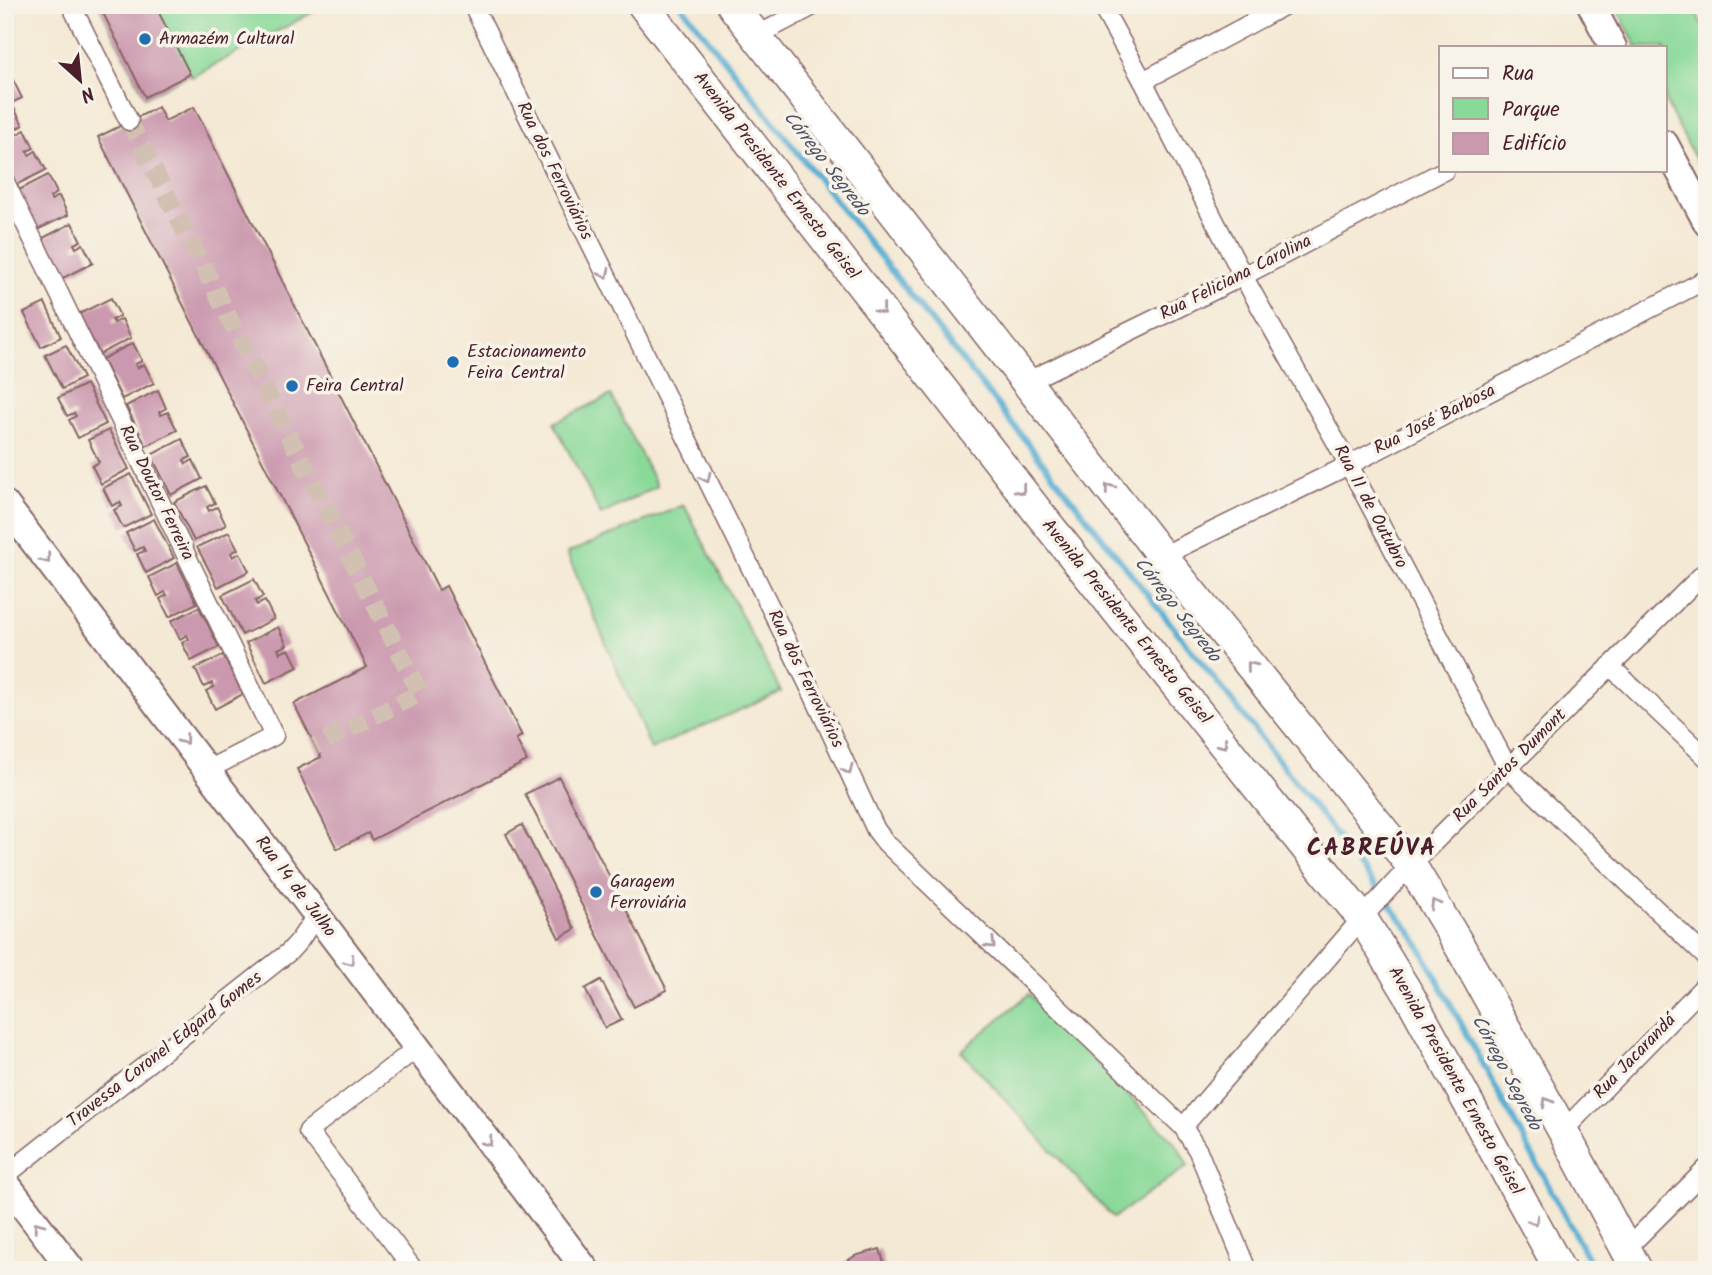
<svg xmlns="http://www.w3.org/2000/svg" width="1712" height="1275" viewBox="0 0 1712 1275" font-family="Kalam,sans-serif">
	<rect width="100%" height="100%" fill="#f7f3e8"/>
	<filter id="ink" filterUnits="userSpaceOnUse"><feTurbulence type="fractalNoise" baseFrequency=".0143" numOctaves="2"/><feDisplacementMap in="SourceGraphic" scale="14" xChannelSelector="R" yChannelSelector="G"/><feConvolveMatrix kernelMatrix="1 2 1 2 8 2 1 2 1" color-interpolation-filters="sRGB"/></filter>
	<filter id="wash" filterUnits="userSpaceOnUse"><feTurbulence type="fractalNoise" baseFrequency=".00686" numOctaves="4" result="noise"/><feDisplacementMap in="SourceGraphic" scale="28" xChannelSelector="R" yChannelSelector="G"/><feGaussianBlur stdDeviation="1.57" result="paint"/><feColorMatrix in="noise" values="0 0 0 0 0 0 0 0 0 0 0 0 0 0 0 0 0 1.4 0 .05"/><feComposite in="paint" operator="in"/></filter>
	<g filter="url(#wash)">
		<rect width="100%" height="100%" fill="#f4e9d4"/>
		<g fill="#89d999" stroke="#6a7c62" stroke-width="2">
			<polygon points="99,5 326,5 192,77 190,74 145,97"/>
			<polygon points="1615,5 1692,5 1707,35 1707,181 1665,101 1665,47 1637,47"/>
			<polygon points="611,395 657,486 601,515 554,423"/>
			<polygon points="684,505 781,692 651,749 567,553"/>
			<polygon points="1029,994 1177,1145 1188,1166 1113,1218 961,1051"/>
		</g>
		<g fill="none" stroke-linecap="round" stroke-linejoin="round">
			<polyline stroke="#56aed3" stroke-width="6" points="681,5 1269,748 1414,936 1594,1270"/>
		</g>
		<g id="blocks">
			<g fill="#cb99af">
				<polygon points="99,5 155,5 190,74 145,97"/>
				<polygon points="13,80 22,98 5,106 5,84"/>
				<polygon points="13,106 23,125 5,134 5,111"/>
				<polygon points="158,107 165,121 194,107 439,590 446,586 522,736 516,739 527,761 372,840 368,833 337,849 297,769 321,757 294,704 367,667 98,137"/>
				<polygon points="25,130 34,148 27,151 29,155 36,151 46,170 14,186 5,168 5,140"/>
				<polygon points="48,175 57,193 50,197 51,200 59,196 68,215 37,230 17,191"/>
				<polygon points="72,223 81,241 74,244 76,248 83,244 93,263 61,279 41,239"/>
				<polygon points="111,298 120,316 112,320 114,323 122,319 131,338 100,354 79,314"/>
				<polygon points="45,303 61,337 41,347 24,313"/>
				<polygon points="133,343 142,361 135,364 137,368 144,364 154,383 122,399 102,359"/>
				<polygon points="66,345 83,378 62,389 45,355"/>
				<polygon points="86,384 106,424 78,438 69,420 76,416 74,413 67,416 58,398"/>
				<polygon points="158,390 166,408 159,412 161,415 168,412 177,430 146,446 126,406"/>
				<polygon points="109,430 129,469 101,484 92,466 99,462 88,440"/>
				<polygon points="182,439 191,457 184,460 186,464 193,460 202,479 171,495 151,455"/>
				<polygon points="131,474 151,514 123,528 114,510 122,506 120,502 112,506 103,488"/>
				<polygon points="206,486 215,503 207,507 209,511 217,507 226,525 194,541 174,502"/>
				<polygon points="154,519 174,558 146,573 137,554 145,551 143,547 135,551 126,533"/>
				<polygon points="229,532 238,549 231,553 233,557 240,553 249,571 218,587 197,547"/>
				<polygon points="177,563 197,603 169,617 160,599 167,595 165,592 158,596 149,577"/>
				<polygon points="254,579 263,597 255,601 257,605 265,601 274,619 242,635 222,595"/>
				<polygon points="199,607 219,647 191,661 182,643 189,639 187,635 180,639 171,621"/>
				<polygon points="278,627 287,645 278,649 280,653 289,649 298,667 266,683 246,643"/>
				<polygon points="223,655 243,694 215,709 206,691 214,687 212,683 204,687 195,669"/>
				<polygon points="559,777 667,990 634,1007 525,794"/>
				<polygon points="522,825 575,929 559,938 506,834"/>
				<polygon points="601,980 622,1020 605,1028 585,989"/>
				<polygon points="880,1249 886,1270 833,1270 855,1256"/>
			</g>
		</g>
	</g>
	<g filter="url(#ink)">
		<use href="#blocks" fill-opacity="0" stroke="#866666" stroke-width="2"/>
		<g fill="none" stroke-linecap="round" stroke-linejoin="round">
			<polyline stroke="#d2c1b2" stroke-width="18" stroke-dasharray="18 9" stroke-linecap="butt" points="129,121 420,693 315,746"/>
			<g stroke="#866666" stroke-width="21">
				<g id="street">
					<polyline points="71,5 129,121"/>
					<polyline points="473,5 813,694 876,830 886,843 1183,1127 1198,1151 1247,1270"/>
					<polyline points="1101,5 1143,81 1243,276 1349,465 1508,768 1707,958"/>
					<polyline points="756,36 815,5"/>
					<polyline points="1143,81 1285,5"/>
					<polyline points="5,182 274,736 207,770"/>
					<polyline points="1026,382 1243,276 1445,170"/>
					<polyline points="1162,556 1349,465 1707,279"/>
					<polyline points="1610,666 1707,758"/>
					<polyline points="1183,1127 1362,918 1408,868 1707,570"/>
					<polyline points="1563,1131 1707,983"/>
					<polyline points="5,1176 289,952 299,941 316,916"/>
					<polyline points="1626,1249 1707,1168"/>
					<polyline points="414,1270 308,1131 417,1048"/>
				</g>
			</g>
			<g stroke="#866666" stroke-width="30">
				<g id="secondary">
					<polyline points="1591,5 1613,47"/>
					<polyline points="1665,144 1707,223"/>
					<polyline points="5,504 586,1270"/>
					<polyline points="5,1182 72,1270"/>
				</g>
			</g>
			<g stroke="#866666" stroke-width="33">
				<g id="primary">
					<polyline points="643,5 1038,512 1362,918 1409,995 1560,1270"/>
					<polyline points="732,5 1162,556 1411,865 1459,945 1563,1131 1637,1270"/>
				</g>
			</g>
			<use href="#street" stroke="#fff" stroke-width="18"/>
			<use href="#secondary" stroke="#fff" stroke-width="26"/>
			<use href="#primary" stroke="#fff" stroke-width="30"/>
		</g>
		<defs><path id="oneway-chevron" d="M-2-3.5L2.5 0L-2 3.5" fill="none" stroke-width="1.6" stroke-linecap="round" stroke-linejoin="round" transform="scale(1.75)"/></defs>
		<g stroke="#ae9aa0">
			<use href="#oneway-chevron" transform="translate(605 274) rotate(64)"/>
			<use href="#oneway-chevron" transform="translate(881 310) rotate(52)"/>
			<use href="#oneway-chevron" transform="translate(706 478) rotate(64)"/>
			<use href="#oneway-chevron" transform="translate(1109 488) rotate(-128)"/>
			<use href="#oneway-chevron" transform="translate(1021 490) rotate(52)"/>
			<use href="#oneway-chevron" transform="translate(46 559) rotate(53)"/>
			<use href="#oneway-chevron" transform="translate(1251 666) rotate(-129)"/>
			<use href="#oneway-chevron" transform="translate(184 740) rotate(53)"/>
			<use href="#oneway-chevron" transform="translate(1223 744) rotate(51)"/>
			<use href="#oneway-chevron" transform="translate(848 770) rotate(65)"/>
			<use href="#oneway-chevron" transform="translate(1435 904) rotate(-121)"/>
			<use href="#oneway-chevron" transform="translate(991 944) rotate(44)"/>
			<use href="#oneway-chevron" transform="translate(350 961) rotate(53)"/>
			<use href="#oneway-chevron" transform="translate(1547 1102) rotate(-119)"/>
			<use href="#oneway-chevron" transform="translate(488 1142) rotate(53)"/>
			<use href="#oneway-chevron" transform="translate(1534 1221) rotate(61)"/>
			<use href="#oneway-chevron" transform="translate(38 1226) rotate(-127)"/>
		</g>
	</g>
	<g fill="#1f6fb2" stroke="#f7f3e8" stroke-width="2.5">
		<circle cx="145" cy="39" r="7"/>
		<circle cx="453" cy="362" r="7"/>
		<circle cx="292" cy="386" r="7"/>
		<circle cx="596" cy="892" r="7"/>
	</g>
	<g text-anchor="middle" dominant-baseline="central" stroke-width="7" stroke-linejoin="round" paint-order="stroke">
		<g font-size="18" fill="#4a1f2b" stroke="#f7f3e8" text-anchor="start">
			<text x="159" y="39">Armazém Cultural</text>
			<text x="467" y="352">Estacionamento<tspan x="467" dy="21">Feira Central</tspan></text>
			<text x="306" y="386">Feira Central</text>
			<text x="610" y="882">Garagem<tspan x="610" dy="21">Ferroviária</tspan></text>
		</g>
		<g font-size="18" fill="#4a1f2b" stroke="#f7f3e8">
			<text transform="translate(554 171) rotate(64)">Rua dos Ferroviários</text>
			<text transform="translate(776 176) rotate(52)">Avenida Presidente Ernesto Geisel</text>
			<text transform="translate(1236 278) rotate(-27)">Rua Feliciana Carolina</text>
			<text transform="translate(1435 420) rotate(-27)">Rua José Barbosa</text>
			<text transform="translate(156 493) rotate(64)">Rua Doutor Ferreira</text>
			<text transform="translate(1370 507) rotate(62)">Rua 11 de Outubro</text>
			<text transform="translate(1126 622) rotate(51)">Avenida Presidente Ernesto Geisel</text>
			<text transform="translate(805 679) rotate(64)">Rua dos Ferroviários</text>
			<text transform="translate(1510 766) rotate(-45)">Rua Santos Dumont</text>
			<text transform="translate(295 887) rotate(53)">Rua 14 de Julho</text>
			<text transform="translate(165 1050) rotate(-38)">Travessa Coronel Edgard Gomes</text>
			<text transform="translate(1635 1057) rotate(-46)">Rua Jacarandá</text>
			<text transform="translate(1455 1081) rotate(61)">Avenida Presidente Ernesto Geisel</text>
		</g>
		<g font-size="19" font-style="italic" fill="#4e5166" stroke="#f7f3e8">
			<text transform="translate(826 164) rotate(52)">Córrego Segredo</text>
			<text transform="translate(1177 610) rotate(52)">Córrego Segredo</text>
			<text transform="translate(1506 1073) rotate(62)">Córrego Segredo</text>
		</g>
		<g font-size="24" font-weight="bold" letter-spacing="2" fill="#4a1f2b" stroke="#f7f3e8">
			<text x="1372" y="848">CABREÚVA</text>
		</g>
	</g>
	<rect width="1712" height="1275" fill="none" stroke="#f7f3e8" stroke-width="28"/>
	<rect x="1439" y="46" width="228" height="126" fill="#f7f3e8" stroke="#b29e9c" stroke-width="2"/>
	<rect x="1453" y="68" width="35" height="10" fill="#ffffff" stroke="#b29e9c" stroke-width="2"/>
	<text x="1502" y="80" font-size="21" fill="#4a1f2b">Rua</text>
	<rect x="1453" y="98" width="35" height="21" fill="#89d999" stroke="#b29e9c" stroke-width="2"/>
	<text x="1502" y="116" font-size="21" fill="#4a1f2b">Parque</text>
	<rect x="1453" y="133" width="35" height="21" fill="#cb99af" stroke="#b29e9c" stroke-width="2"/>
	<text x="1502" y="150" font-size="21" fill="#4a1f2b">Edifício</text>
	<g transform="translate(80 80) rotate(153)" stroke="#f7f3e8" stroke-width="5" paint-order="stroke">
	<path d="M0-5L12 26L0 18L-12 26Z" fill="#4a1f2b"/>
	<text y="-10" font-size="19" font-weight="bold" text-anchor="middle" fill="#4a1f2b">N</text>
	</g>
</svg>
